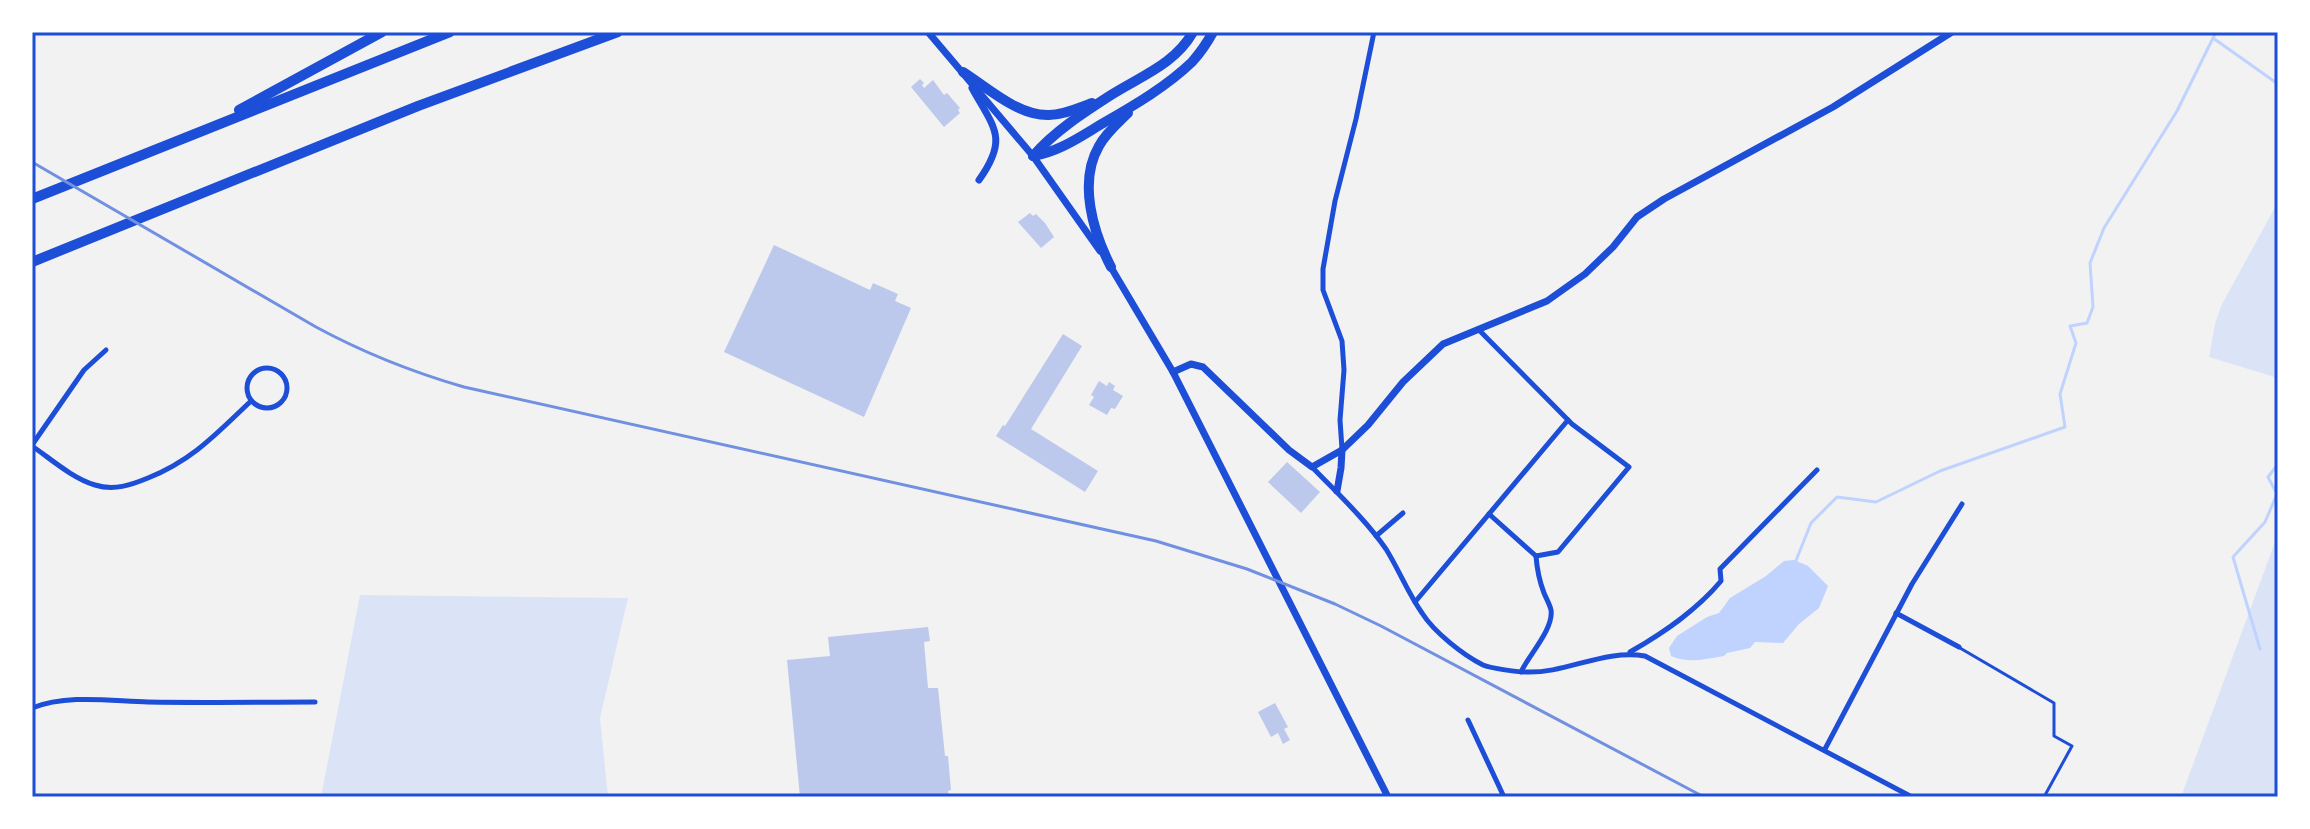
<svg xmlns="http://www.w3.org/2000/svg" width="2310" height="829" viewBox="0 0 2310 829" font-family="Jost,sans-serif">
	<rect width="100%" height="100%" fill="#f2f2f2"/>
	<g fill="#dbe4f7">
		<polygon points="2278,202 2278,378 2209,357 2215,324 2221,306"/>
		<polygon points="2278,534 2278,797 2181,797"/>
		<polygon points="360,595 628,598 600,718 608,797 321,797"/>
	</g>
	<path fill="#bfd3fe" d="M1794 560 1808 566 1828 586 1819 608 1799 624 1783 643 1755 642 1750 648 1727 653 1724 656C1705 659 1689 664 1671 656L1669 648 1677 636 1707 617 1719 613 1730 598 1766 576 1784 561Z"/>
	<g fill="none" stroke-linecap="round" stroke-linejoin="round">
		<g stroke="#bfd3fe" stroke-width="3">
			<polyline points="2213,38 2278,84"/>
			<polyline points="1795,563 1811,523 1837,497 1876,502 1940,471 2065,427 2060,394 2076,343 2070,326 2087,323 2093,307 2090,263 2104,228 2177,111 2216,32"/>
			<polyline points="2260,649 2233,557 2265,522 2277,494 2268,477 2278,464"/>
		</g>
	</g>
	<g fill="#bdc9ec">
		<polygon points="920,79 924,83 922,85 924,88 933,80 944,95 947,93 960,108 958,110 960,113 944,127 911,87"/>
		<polygon points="1030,213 1033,216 1036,214 1045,223 1054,237 1041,248 1018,222"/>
		<polygon points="774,245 870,290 873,283 898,294 895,301 911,308 864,417 724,352"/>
		<polygon points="1063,334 1082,346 1031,429 1098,471 1085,492 996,436 1003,425 1005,426"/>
		<polygon points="1099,381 1107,386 1109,382 1115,386 1113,390 1123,396 1115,409 1111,408 1107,415 1089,405 1094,397 1091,395"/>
		<polygon points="1287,462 1320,492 1301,513 1268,482"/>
		<polygon points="928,627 930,641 924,642 928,688 938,688 945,756 948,756 951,790 948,791 949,797 800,797 787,660 830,656 828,637"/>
		<polygon points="1275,703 1288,727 1284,729 1290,740 1283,744 1278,733 1271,737 1258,712"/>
	</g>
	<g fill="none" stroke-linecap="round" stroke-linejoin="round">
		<polyline stroke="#1d4ed8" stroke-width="3" points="1960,648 2054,703 2054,736 2072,746 2044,797"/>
		<g stroke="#1d4ed8" stroke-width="5">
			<polyline points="1478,329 1572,424 1629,467 1558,552 1536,556"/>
			<circle cx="267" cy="388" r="20"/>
			<polyline points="32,445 84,370 106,350"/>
			<path d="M32 446C51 459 72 478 95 485 114 491 131 485 148 478 193 460 217 433 251 401"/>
			<polyline points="1342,449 1340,420 1344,370 1342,341 1323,290 1323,269 1335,201 1356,119 1374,32"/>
			<path d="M1312 467C1338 494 1365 519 1386 549 1399 570 1408 593 1422 613 1434 632 1463 655 1483 665 1490 668 1516 672 1525 672 1566 674 1603 649 1645 656L1912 797"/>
			<polyline points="1489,514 1536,556"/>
			<polyline points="1376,536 1403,513"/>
			<polyline points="1415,602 1568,420"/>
			<polyline points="1896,613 1959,647"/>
			<path d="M1630 652C1663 633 1696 611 1721 581L1720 569 1817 470"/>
			<path d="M1521 672C1528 656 1554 629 1551 610 1550 605 1546 598 1544 593 1539 580 1537 570 1536 556"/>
			<path d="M32 708C68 694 110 701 148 702 204 703 259 702 315 702"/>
			<polyline points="1468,720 1504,797"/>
			<polyline points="1825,749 1912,584 1962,504"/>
		</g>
		<g stroke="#1d4ed8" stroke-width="7">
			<polyline points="1173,372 1191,364 1203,367 1289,450 1312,467 1342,450 1368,425 1403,382 1443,344 1547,301 1585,274 1613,247 1637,217 1664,199 1833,107 1952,32"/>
			<polyline points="1337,491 1341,468 1342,450"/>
		</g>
		<g stroke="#1d4ed8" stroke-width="7">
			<polyline points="928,32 1033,156 1100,251"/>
			<path d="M972 88C994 128 1009 138 979 180"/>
			<polyline points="1109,264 1173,372 1388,797"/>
		</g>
		<g stroke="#1d4ed8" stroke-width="10">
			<path d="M963 72C988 88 1018 116 1049 115 1064 115 1078 108 1092 103"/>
			<polyline points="239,110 382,32"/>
			<path d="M1033 156C1061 151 1081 136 1105 122 1135 105 1167 86 1192 62 1200 53 1207 43 1213 32"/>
			<path d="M1033 156C1055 131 1083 113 1111 95 1141 76 1175 64 1193 32"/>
			<polyline points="32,199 450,32"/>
			<polyline points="32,262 418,106 618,32"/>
			<path d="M1111 267C1093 232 1078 182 1099 146 1106 133 1118 123 1128 113"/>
		</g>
		<path stroke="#7290e2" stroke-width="3" d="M32 162 316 327C364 353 412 372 464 387L1156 541 1247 569 1335 604 1381 626 1704 797"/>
	</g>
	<rect width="2310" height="829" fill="none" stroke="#ffffff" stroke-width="68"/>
	<rect x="34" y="34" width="2242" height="761" fill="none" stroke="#1d4ed8" stroke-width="3"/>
</svg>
